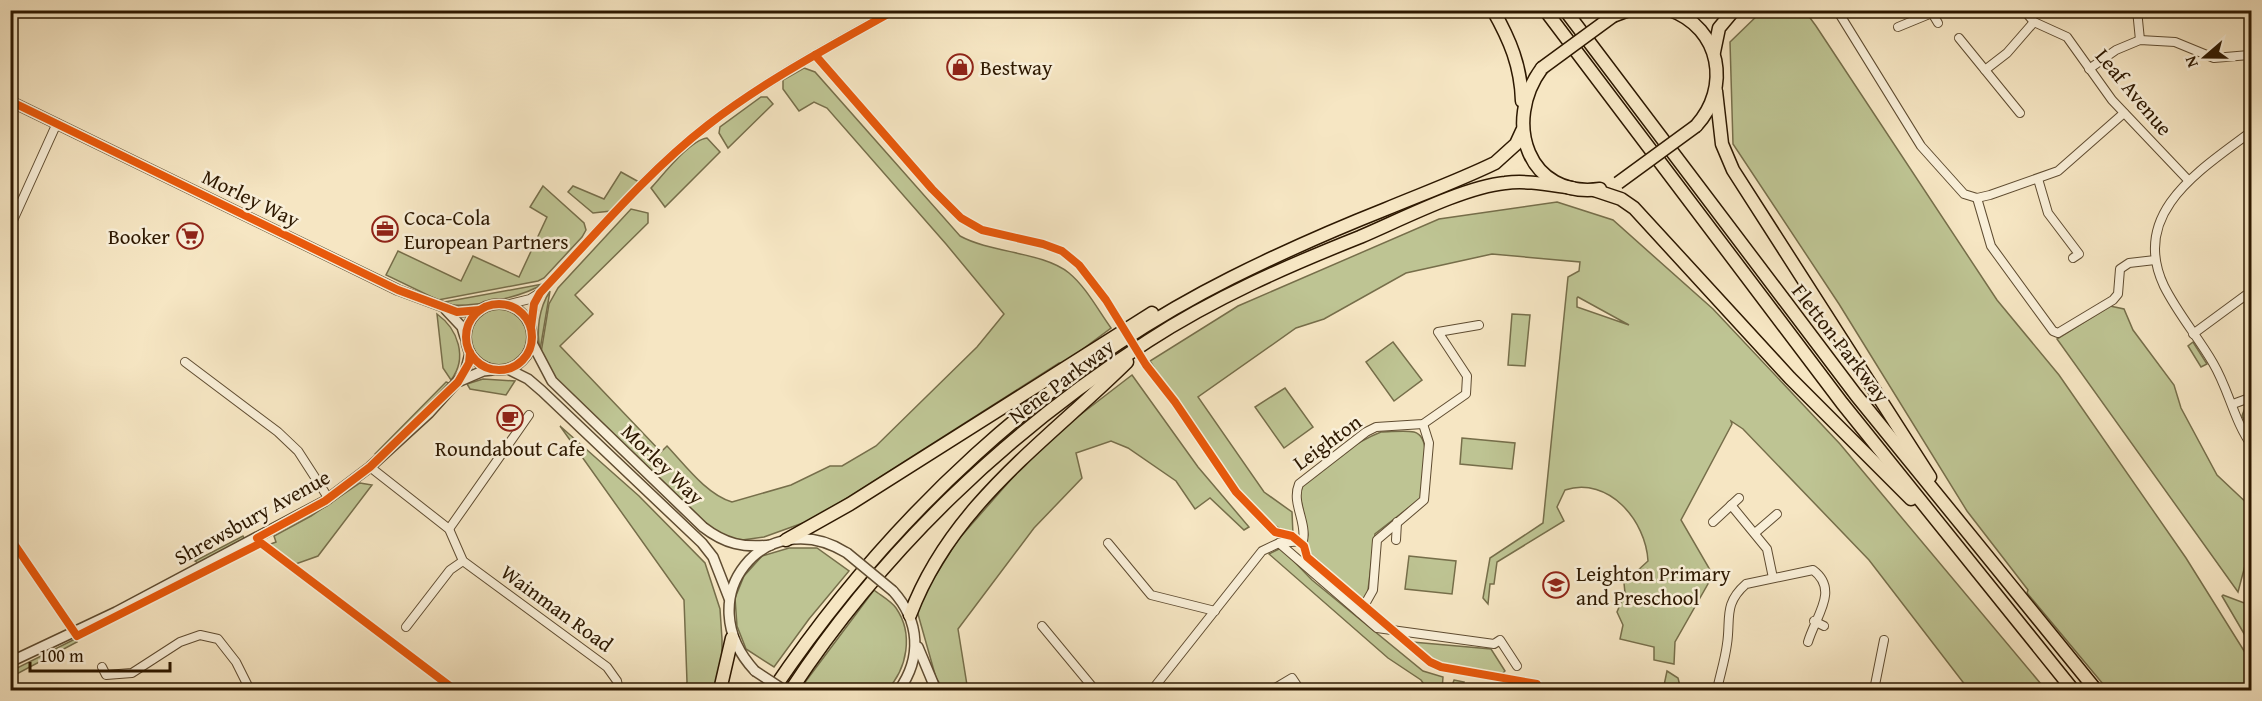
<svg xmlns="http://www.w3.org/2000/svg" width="2262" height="701" viewBox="0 0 2262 701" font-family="'Gentium Book Plus',serif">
	<rect width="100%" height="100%" fill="#f6e6c3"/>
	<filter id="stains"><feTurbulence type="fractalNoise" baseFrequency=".00333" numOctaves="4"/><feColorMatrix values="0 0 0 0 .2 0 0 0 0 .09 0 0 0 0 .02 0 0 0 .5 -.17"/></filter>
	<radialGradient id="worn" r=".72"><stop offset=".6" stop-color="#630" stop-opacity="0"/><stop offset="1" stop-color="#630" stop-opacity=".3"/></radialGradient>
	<g fill="#bec493" stroke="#766e4a" stroke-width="1.5" fill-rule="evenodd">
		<polygon points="1762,11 1805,11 1816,26 1997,300 2059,375 2186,558 2251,662 2251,690 2108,690 2027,593 2028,590 1967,511 1839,304 1733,144 1730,42"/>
		<path d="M804 68 815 72 960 236C991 253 1043 252 1069 273 1086 287 1098 310 1111 328L1064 363H1059L814 519 764 537 735 541 720 536 704 524 551 375 541 353 549 304 558 288 631 209 648 213V223L575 295 593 314 560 346 661 452 667 446C685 465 707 495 732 502L791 485 830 466H842L876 446 977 347 1004 314 946 244 827 108 814 102 799 111 783 89V80Z"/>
		<polygon points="761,97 767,97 773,104 728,148 719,133 720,127"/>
		<path d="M707 138 720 152 665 207 651 188C663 175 690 140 707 138Z"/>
		<polygon points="621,172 639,182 611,211 593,213 568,192 573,186 604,199"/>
		<polygon points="543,186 584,223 586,230 582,237 544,278 538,281 438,300 386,275 398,251 461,281 473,256 519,277 547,217 530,207"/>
		<path d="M1557 202 1613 220 1713 309 1840 444 2046 690H1969L1869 560 1743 429 1731 421 1732 424 1681 520 1713 575 1675 642 1674 664 1654 660V647L1620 639 1623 625 1617 612 1625 593 1624 583 1648 561C1646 521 1609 476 1565 490L1557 507 1564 521 1497 562 1494 584H1490L1488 604 1483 598 1490 558 1543 523 1568 277 1579 271 1580 262 1492 254 1406 273 1324 319 1296 328 1198 397 1264 492 1292 512 1293 535C1233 511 1184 415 1150 361L1238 306 1439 219ZM1577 298 1578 297 1629 325 1577 307Z"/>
		<path d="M543 284C520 298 465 310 439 303Z"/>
		<path d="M550 291 540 350C536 330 539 308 550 291Z"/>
		<polygon points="2110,306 2124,309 2133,330 2174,385 2181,408 2217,475 2251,507 2251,543 2238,592 2057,339"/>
		<circle cx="499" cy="337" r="28"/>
		<path d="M437 314C458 329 468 358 451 380L443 368Z"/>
		<polygon points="1512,314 1530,315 1525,366 1508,365"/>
		<polygon points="1393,342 1422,380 1394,401 1366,362"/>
		<polygon points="2193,342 2207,364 2201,367 2188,346"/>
		<polygon points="1132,375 1198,467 1249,527 1244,530 1210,498 1195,509 1176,481 1128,448 1111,441 1076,453 1082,478 1034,528 958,629 967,685 972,690 944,690 936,678 916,607 957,541 1041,445"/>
		<polygon points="483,379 515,381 506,395 470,389 467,384"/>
		<polygon points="446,382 449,383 383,451 376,453"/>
		<polygon points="1285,388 1313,427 1284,448 1255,407"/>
		<polygon points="2251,403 2251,435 2242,416 2246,405"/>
		<polygon points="560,426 639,496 705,563 720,609 722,639 722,662 713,690 684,690 687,682 684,600"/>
		<path d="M1381 432C1391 432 1405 430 1414 432 1434 437 1422 483 1421 498L1375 534 1367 598 1365 601 1311 554 1305 544 1308 535 1299 491C1310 471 1360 440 1381 432Z"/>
		<polygon points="1462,438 1515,443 1512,469 1460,464"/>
		<polygon points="360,483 372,485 318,556 293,565 268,545 276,542 274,536 311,516"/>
		<polygon points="243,536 245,540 198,563 195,561"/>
		<polygon points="789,548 817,548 849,571 809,619 774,667 746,649 737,626 735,598 744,576 762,556"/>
		<polygon points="1281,548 1312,580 1423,671 1443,677 1442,690 1428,690 1421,680 1388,658 1269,554"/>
		<polygon points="1409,556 1456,561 1452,594 1405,589"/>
		<path d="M874 590C880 595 891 601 896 608 914 634 907 669 887 690H802L800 689Z"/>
		<polygon points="2223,595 2247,604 2246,637 2222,596"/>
		<polygon points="75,639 77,642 13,676 11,671"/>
		<polygon points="1412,642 1491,649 1505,671 1502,674 1434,662"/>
		<polygon points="1667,671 1678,678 1681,690 1663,690"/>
		<polygon points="1454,680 1464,682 1462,687 1473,690 1446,690 1447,684 1452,686"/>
	</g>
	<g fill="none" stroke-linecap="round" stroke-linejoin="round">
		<g stroke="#5f4c31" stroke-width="10">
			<g id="minor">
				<polyline points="1837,10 1921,146 1964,194 1977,198 1990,195 2058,171 2124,113"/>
				<polyline points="2024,10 2034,22 2067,37 2112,100 2188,180"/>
				<polyline points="2137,10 2140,40"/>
				<polyline points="1898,27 1932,13 1938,23"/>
				<polyline points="2252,30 2249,55 2252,72"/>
				<polyline points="1959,38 2020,113"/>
				<polyline points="2089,69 2116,50 2140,40 2175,42 2214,58 2249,55"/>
				<polyline points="1985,70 2007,53 2034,22"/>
				<path d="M2252 131C2202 169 2129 212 2164 286 2178 314 2198 337 2213 363 2229 390 2234 421 2252 446"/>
				<polyline points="2038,179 2048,213 2079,254 2073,258"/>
				<polyline points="1977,198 1991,246 2053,331 2058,333 2113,300 2118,294 2120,269 2129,263 2155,260"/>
				<polyline points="10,227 57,123"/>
				<polyline points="505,305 530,299 538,294"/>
				<path d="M531 327 534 304 540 293C594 236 646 173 708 125 766 80 831 46 895 10"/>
				<polyline points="2193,334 2246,295"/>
				<polyline points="185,362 278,432 298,451 329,499"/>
				<polyline points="2233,404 2252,397"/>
				<polyline points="370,467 449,529 463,561 607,667 617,681 619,690"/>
				<polyline points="1731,505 1767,549 1773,578"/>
				<polyline points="1713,522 1739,498"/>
				<polyline points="449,529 529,415"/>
				<polyline points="1755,533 1777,514"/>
				<polyline points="1396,540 1397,522"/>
				<polyline points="1108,543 1151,595 1215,611"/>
				<polyline points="1279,543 1377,628 1494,644 1500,640 1517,666"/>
				<polyline points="2252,580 2252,587"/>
				<polyline points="1360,613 1373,590 1377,540 1424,500 1429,443 1423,424"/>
				<polyline points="1814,621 1824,626"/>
				<polyline points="1042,626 1095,690"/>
				<polyline points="406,627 450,570 463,561"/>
				<polyline points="102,667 106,675 132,673 180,642 200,635 218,639 236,662 250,690"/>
				<polyline points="10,679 16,690"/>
				<polyline points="269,690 271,690"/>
				<path d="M1152 690 1262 551 1279 543 1303 541C1307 521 1291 503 1299 484L1366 432 1376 427 1423 424 1466 394 1467 376 1438 332 1479 325"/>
				<polyline points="1272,690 1292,678 1300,690"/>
				<path d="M1717 690C1720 675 1725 660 1727 644 1731 619 1723 604 1746 584L1813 570C1840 590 1815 617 1808 642"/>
				<polyline points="1874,690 1884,640"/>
			</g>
		</g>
		<g stroke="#5f4c31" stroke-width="12">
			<g id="tertiary">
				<polyline points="10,101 398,290 457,312 480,310"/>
				<circle cx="499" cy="337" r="33"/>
				<polyline points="446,310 462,327 465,337"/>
				<path d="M532 343 552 381 703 527C725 544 743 548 771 545"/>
				<polyline points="508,369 528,379 542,391 702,543 713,557 729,598"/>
				<polyline points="460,381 483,371 492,370"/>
				<path d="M893 591C920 621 922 658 899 690"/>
				<polyline points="918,647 936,690"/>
				<polyline points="10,662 116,612 325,501 370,467 429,413 465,373 470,353"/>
				<path d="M755 671C687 598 765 502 847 553"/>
			</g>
		</g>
		<g stroke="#2d1800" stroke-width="15">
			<polyline id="primary" points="1714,52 1719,28 1734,10"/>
		</g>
		<g stroke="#2d1800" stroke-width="15">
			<g id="trunk">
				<path d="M1493 10C1510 40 1521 66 1522 101"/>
				<polyline points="1545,10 1842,403 2073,690"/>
				<polyline points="1565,10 1856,395 2096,690"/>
				<path d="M1670 10C1721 28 1731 88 1696 126"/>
				<polyline points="1613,16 1629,10"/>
				<path d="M1542 68C1502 122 1528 199 1600 189"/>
				<polyline points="1716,91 1722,144 1733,170 1930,477"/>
				<polyline points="1594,190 1621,199 1634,208 1790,378 1911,499"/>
				<polyline points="786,540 850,504 1152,313"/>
				<path d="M910 615C951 505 1046 442 1127 362"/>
				<polyline points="720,690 732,638"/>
				<path d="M773 690C889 518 1044 372 1231 278 1281 253 1333 230 1386 209 1422 194 1460 180 1495 163L1516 144 1522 131"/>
				<path d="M791 690C883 550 1007 432 1148 341 1214 298 1287 266 1360 237 1400 220 1464 187 1505 183 1527 180 1550 185 1572 188"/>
			</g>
		</g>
		<use href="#minor" stroke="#f9efd8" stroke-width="8"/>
		<use href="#tertiary" stroke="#f9efd8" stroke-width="9"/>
		<use href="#primary" stroke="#f6e6c3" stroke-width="12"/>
		<use href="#trunk" stroke="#f6e6c3" stroke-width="12"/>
		<g stroke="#5f4c31" stroke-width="12" stroke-linecap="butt">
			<g id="tertiary-bridge">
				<polyline points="847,553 893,591"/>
				<polyline points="755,671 784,690"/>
			</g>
		</g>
		<g stroke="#2d1800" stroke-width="15" stroke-linecap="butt">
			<g id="trunk-bridge">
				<polyline points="1542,68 1613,16"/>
				<polyline points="1618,183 1696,126"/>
			</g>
		</g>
		<use href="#tertiary-bridge" stroke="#f9efd8" stroke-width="9"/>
		<use href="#trunk-bridge" stroke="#f6e6c3" stroke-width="12"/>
		<g stroke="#f9efd8" stroke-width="11">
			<g id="cycleway">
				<polyline points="815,55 932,189 961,218 982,230 1043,244 1062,251 1079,265 1106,300 1146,365 1175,402 1236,492 1275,532 1292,536 1304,546 1307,557 1430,662 1441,667 1537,684 1540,690"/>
				<polyline points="10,101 398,290 457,312 480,310"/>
				<circle cx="499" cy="337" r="33"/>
				<path d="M531 327 534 304 540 293C594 236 646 173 708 125 766 80 831 46 895 10"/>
				<polyline points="10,538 77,636 261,543 455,690"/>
				<polyline points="257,538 325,501 370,467 458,382 469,363 470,353"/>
			</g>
		</g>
		<use href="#cycleway" stroke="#e8590c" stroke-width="8"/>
	</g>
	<defs>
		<g id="shop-ring" transform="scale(1.35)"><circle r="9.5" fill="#f9efd8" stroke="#8f2418" stroke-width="1.5"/><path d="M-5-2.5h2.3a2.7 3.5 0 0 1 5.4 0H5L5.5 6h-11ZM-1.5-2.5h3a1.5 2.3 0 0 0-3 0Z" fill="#8f2418"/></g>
		<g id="office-ring" transform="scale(1.35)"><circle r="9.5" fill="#f9efd8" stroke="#8f2418" stroke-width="1.5"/><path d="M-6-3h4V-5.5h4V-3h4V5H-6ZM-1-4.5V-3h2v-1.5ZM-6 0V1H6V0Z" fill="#8f2418"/></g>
		<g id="supermarket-ring" transform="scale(1.35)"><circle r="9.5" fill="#f9efd8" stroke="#8f2418" stroke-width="1.5"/><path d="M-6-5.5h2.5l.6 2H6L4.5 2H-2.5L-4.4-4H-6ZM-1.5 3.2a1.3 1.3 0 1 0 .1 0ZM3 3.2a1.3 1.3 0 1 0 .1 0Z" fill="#8f2418"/></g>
		<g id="cafe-ring" transform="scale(1.35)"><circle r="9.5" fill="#f9efd8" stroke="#8f2418" stroke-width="1.5"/><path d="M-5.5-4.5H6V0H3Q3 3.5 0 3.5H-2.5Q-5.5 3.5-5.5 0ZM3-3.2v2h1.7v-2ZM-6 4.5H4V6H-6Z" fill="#8f2418"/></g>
		<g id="school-ring" transform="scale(1.35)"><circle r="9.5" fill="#f9efd8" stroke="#8f2418" stroke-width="1.5"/><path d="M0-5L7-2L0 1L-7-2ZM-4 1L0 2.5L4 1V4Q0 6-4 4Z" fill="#8f2418"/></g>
	</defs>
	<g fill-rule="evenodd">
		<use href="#shop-ring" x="960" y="67"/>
		<use href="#office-ring" x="385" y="229"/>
		<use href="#supermarket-ring" x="190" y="236"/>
		<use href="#cafe-ring" x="510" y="418"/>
		<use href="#school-ring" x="1556" y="585"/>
	</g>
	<g text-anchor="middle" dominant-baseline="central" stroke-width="5" stroke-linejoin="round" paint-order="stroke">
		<g font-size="21" fill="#2d1800" stroke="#f9efd8" text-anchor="start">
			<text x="980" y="67">Bestway</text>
			<text x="404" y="217">Coca-Cola<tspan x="404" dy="24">European Partners</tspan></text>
			<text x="170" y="236" text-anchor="end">Booker</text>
			<text x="510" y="448" text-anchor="middle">Roundabout Cafe</text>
			<text x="1576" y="573">Leighton Primary<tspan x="1576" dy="24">and Preschool</tspan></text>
		</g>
		<g font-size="21" fill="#2d1800" stroke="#f9efd8">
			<text transform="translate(2134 92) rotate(50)">Leaf Avenue</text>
			<text transform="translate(251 198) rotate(26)">Morley Way</text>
			<text transform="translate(1841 343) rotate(52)">Fletton Parkway</text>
			<text transform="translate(1061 381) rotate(-37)">Nene Parkway</text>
			<text transform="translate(1327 442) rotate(-36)">Leighton</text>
			<text transform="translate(663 464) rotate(44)">Morley Way</text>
			<text transform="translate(252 517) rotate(-29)">Shrewsbury Avenue</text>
			<text transform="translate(557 608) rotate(36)">Wainman Road</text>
		</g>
	</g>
	<rect width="2262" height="701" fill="none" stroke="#f6e6c3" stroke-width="36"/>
	<rect x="12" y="12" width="2238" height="677" fill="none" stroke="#2d1800" stroke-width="3"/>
	<rect x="18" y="18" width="2226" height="665" fill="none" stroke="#2d1800" stroke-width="1.5"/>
	<g transform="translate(2205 57) rotate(250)" stroke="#f9efd8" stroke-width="4.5" paint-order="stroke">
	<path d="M0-4.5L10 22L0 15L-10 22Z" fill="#2d1800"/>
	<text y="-9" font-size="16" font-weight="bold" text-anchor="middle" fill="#2d1800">N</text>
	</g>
	<path d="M30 662v9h140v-9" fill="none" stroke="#2d1800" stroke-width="3"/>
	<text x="39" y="662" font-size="18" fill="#2d1800" stroke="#f9efd8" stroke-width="4.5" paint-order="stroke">100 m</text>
	<rect width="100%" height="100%" filter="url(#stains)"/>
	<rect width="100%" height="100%" fill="url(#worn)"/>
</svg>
